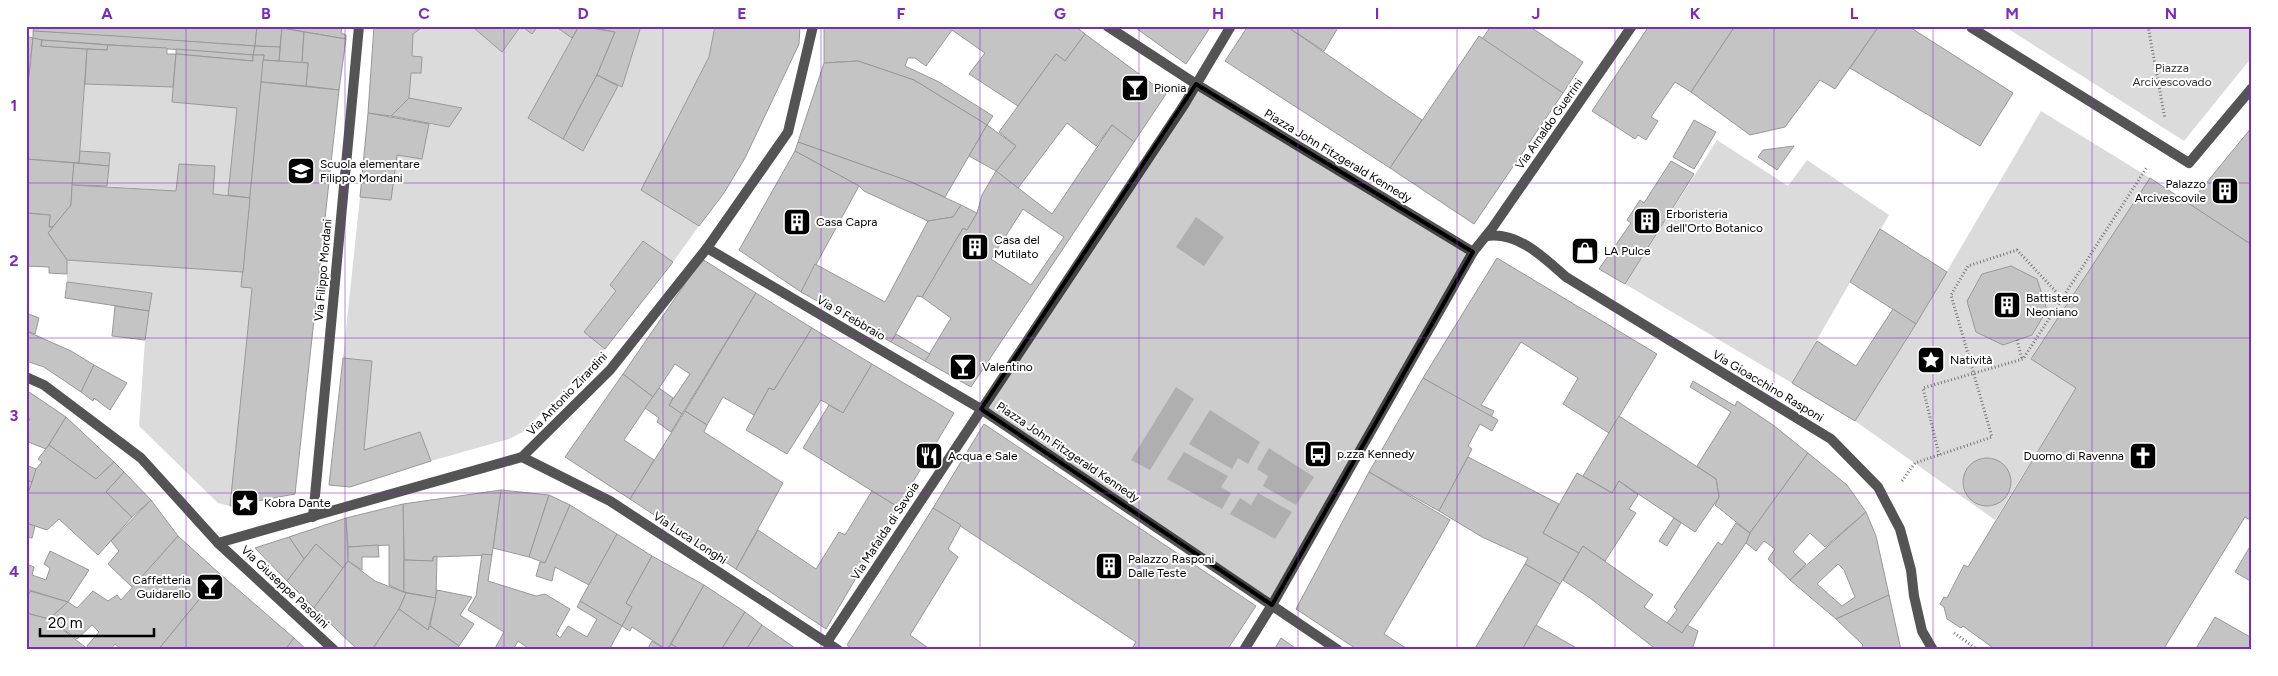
<svg xmlns="http://www.w3.org/2000/svg" width="2278" height="676" viewBox="0 0 2278 676" font-family="Figtree,sans-serif">
	<rect width="100%" height="100%" fill="#fff"/>
	<g fill="#dbdbdb">
		<polygon points="424,26 476,26 474,28 502,52 521,27 532,34 538,26 555,26 572,38 528,118 583,151 618,86 622,87 641,26 715,26 709,57 641,190 699,226 673,262 643,241 610,285 616,291 584,332 605,349 523,432 509,439 431,461 420,432 364,450 372,362 343,358 360,197 391,200 397,155 422,159 429,124 449,127 462,108 409,98 411,73 421,72 422,57 412,56 413,34"/>
		<polygon points="2004,26 2252,26 2252,57 2184,141"/>
		<polygon points="85,84 173,87 237,108 228,195 213,194 215,166 179,165 176,191 107,186 110,153 80,151"/>
		<polygon points="2041,111 2150,178 2032,359 2076,388 1995,520 1855,421 1916,324"/>
		<polygon points="1717,140 1788,186 1807,160 1889,215 1792,383 1625,284"/>
		<polygon points="1196,217 1224,237 1204,266 1176,247"/>
		<polygon points="67,260 243,272 242,287 252,288 230,506 218,503 139,426 145,340 151,293 67,282"/>
		<polygon points="1176,387 1194,399 1150,470 1131,460"/>
		<polygon points="1210,410 1260,442 1248,464 1238,458 1232,469 1189,444"/>
		<polygon points="1269,448 1314,477 1296,505 1263,486 1268,476 1257,469"/>
		<polygon points="1184,452 1228,476 1221,487 1231,493 1222,509 1167,479"/>
		<polygon points="1258,493 1292,512 1275,539 1230,514 1240,498 1251,505"/>
	</g>
	<g fill="#c4c4c4" stroke="#989898" fill-rule="evenodd">
		<polygon points="34,26 257,26 255,46 33,31"/>
		<polygon points="257,26 342,26 341,33 346,35 346,39 282,28 280,47 255,46"/>
		<polygon points="374,26 424,26 413,34 412,56 422,57 421,73 411,73 409,98 391,116 368,113"/>
		<polygon points="476,26 521,26 502,52 474,28"/>
		<polygon points="521,26 538,26 532,34"/>
		<polygon points="555,26 579,26 572,38"/>
		<polygon points="579,26 615,32 597,75 563,139 528,118"/>
		<polygon points="585,26 641,26 622,87 597,75 615,32"/>
		<polygon points="715,26 800,26 799,44 745,158 724,193 699,226 641,190 709,57"/>
		<polygon points="824,26 1075,26 1085,34 1065,61 1056,54 1018,106 969,74 985,53 952,30 926,66 915,58 908,58 905,66 939,82 993,116 987,125 914,80 858,61 824,63"/>
		<polygon points="1133,26 1211,26 1186,64"/>
		<polygon points="1248,26 1286,26 1422,120 1390,168 1225,61"/>
		<polygon points="1286,26 1339,26 1324,51"/>
		<polygon points="1491,26 1529,26 1583,62 1563,93 1482,39"/>
		<polygon points="1649,26 1735,26 1691,92 1675,82 1651,117 1658,121 1646,140 1638,135 1635,139 1592,111"/>
		<polygon points="1735,26 1879,26 1835,89 1820,80 1785,127 1750,135 1691,92"/>
		<polygon points="1879,26 1908,26 2013,93 1980,146 1850,68"/>
		<polygon points="282,28 304,32 302,63 279,61"/>
		<polygon points="33,31 116,36 255,46 253,55 42,40 33,38"/>
		<polygon points="304,32 346,39 339,90 306,86 308,63 302,63"/>
		<polygon points="1085,34 1166,94 1134,142 1112,125 1096,146 1067,123 1018,188 996,171 1016,146 999,132 1056,54 1065,61"/>
		<polygon points="26,36 33,38 26,104"/>
		<polygon points="1479,36 1563,93 1474,224 1390,168"/>
		<polygon points="33,38 42,40 41,46 87,49 79,163 26,159 26,104"/>
		<polygon points="42,40 108,45 107,50 87,49 41,46"/>
		<polygon points="108,45 167,48 167,54 176,54 173,87 85,84 87,49 107,50"/>
		<polygon points="255,46 280,47 279,61 263,60 264,55 253,55"/>
		<polygon points="176,49 253,55 253,61 176,54"/>
		<polygon points="176,54 253,61 253,55 264,55 250,198 228,195 237,108 172,102"/>
		<polygon points="263,60 308,63 306,86 261,82"/>
		<polygon points="858,61 914,80 987,125 945,197 911,182 798,142 824,63"/>
		<polygon points="597,75 618,86 583,151 563,139"/>
		<polygon points="261,82 339,90 295,494 230,506 252,288 241,287"/>
		<polygon points="409,98 462,108 449,127 391,116"/>
		<polygon points="368,113 429,124 422,159 397,155 391,200 360,197"/>
		<polygon points="1694,120 1716,132 1694,169 1673,157"/>
		<polygon points="987,125 1016,146 996,171 969,156"/>
		<path d="M1112 125 1134 142 971 387 925 361 951 318 922 297 963 228 967 230 977 213 982 195 996 171 1052 214ZM1023 209 1064 237 1031 285 991 259Z"/>
		<polygon points="2252,127 2252,245 2189,204"/>
		<polygon points="798,142 911,182 961,205 953,217 928,221 864,191 859,186 795,151"/>
		<polygon points="1794,146 1777,170 1758,157 1763,150"/>
		<polygon points="80,151 110,153 109,166 79,163"/>
		<polygon points="795,151 859,186 801,292 739,250"/>
		<polygon points="26,159 74,163 71,205 53,227 49,227 50,215 26,213"/>
		<polygon points="1671,161 1694,174 1625,284 1599,269 1631,223 1627,220 1640,200 1644,203"/>
		<polygon points="74,163 109,166 107,186 72,185"/>
		<polygon points="179,164 215,166 213,194 250,198 243,272 67,260 48,233 71,205 72,185 176,191"/>
		<polygon points="2150,178 2252,245 2252,521 2245,517 2163,650 1996,650 1963,626 1961,628 1947,619 1944,607 1940,604 1944,597 1947,598 1964,565 1968,567 2076,388 2031,359"/>
		<polygon points="961,205 977,213 967,230 963,228 922,297 917,296 891,342 801,292 815,264 885,302 928,221 953,217"/>
		<polygon points="26,213 50,215 49,227 53,227 48,233 67,260 67,274 49,273 49,267 26,266"/>
		<polygon points="1880,229 1947,272 1916,324 1850,282"/>
		<polygon points="1578,239 1599,252 1593,262 1572,250"/>
		<polygon points="643,241 673,262 605,349 584,332 616,291 610,285"/>
		<polygon points="1497,258 1657,354 1609,433 1563,404 1578,378 1521,342 1481,405 1494,411 1491,417 1423,378"/>
		<polygon points="702,259 756,293 682,414 669,405 690,374 675,364 653,397 623,374"/>
		<polygon points="2011,266 2037,279 2047,310 2032,335 2003,345 1976,332 1967,301 1982,274"/>
		<polygon points="67,282 152,293 149,311 65,298"/>
		<polygon points="756,293 812,328 774,390 769,388 754,415 723,397 707,425 685,411"/>
		<polygon points="115,306 149,311 145,340 112,336"/>
		<polygon points="1893,309 1916,324 1855,421 1792,383 1817,341 1856,366"/>
		<polygon points="26,313 39,318 35,334 26,331"/>
		<polygon points="812,328 872,364 843,413 821,400 787,454 746,430 769,388 774,390"/>
		<polygon points="26,331 71,351 94,365 81,392 44,367 26,361"/>
		<polygon points="896,334 930,354 925,361 891,342"/>
		<polygon points="343,358 372,361 364,450 420,432 431,461 350,487 329,485"/>
		<polygon points="872,364 954,413 898,507 803,448 829,405 843,413"/>
		<polygon points="94,365 127,383 110,410 94,398 93,401 81,392"/>
		<polygon points="623,374 653,397 624,440 654,460 630,499 565,457"/>
		<polygon points="1423,378 1498,420 1492,431 1480,424 1468,446 1472,449 1439,511 1369,472"/>
		<polygon points="1693,381 1735,406 1737,401 1773,425 1808,453 1750,533 1715,505 1719,497 1716,479 1697,466 1731,412 1690,387"/>
		<polygon points="659,388 673,398 669,405 682,414 671,432 657,422 659,418 645,408"/>
		<polygon points="26,390 66,417 46,449 26,441 26,426 30,419 26,417"/>
		<polygon points="685,411 707,425 704,432 783,483 736,569 630,499"/>
		<polygon points="1619,416 1716,479 1719,497 1695,532 1619,481 1612,493 1583,476"/>
		<polygon points="66,417 114,462 96,479 49,445"/>
		<polygon points="984,424 1256,606 1227,650 1131,650 1136,642 933,508"/>
		<polygon points="49,445 96,479 114,462 124,472 106,492 132,517 98,555 59,519 47,530 26,523 26,498 36,469 42,462 38,459"/>
		<polygon points="1808,453 1847,485 1866,512 1825,547 1810,533 1793,552 1806,564 1790,580 1768,559 1775,549 1764,541 1756,551 1746,543 1750,533"/>
		<polygon points="1468,457 1559,504 1543,533 1579,553 1560,584 1525,564 1528,558 1482,537 1439,511"/>
		<circle cx="1987" cy="482" r="24"/>
		<polygon points="26,465 36,469 32,482 26,480"/>
		<polygon points="124,472 151,500 132,517 106,492"/>
		<polygon points="1369,472 1450,520 1384,634 1409,650 1358,650 1296,609"/>
		<polygon points="1577,473 1612,493 1619,481 1638,495 1629,509 1636,513 1605,561 1583,546 1579,553 1543,533"/>
		<polygon points="26,480 32,482 26,498"/>
		<polygon points="501,490 549,495 529,557 493,548"/>
		<polygon points="501,490 492,555 433,557 433,561 404,560 403,504"/>
		<polygon points="872,491 898,507 826,629 736,569 758,530 816,569 839,532 845,535"/>
		<polygon points="549,495 570,505 545,563 529,557"/>
		<polygon points="151,500 178,536 133,588 108,564 119,551 111,541"/>
		<polygon points="403,504 404,560 404,592 389,585 389,545 348,547 346,518"/>
		<polygon points="570,505 617,534 589,585 555,567 552,581 536,576 540,562 545,563"/>
		<polygon points="933,508 961,525 948,549 958,557 910,635 931,650 854,650 847,645"/>
		<path d="M1866 512 1876 536 1889 595 1836 619 1790 580ZM1838 564 1844 570 1855 597 1842 606 1817 584Z"/>
		<polygon points="346,518 348,561 343,568 316,544 304,559 289,537"/>
		<polygon points="1674,518 1681,523 1667,546 1659,541"/>
		<polygon points="26,523 35,526 32,538 26,537"/>
		<polygon points="1736,523 1750,533 1746,543 1682,633 1667,623 1677,610 1674,607 1718,542 1722,545"/>
		<polygon points="617,534 652,556 626,603 632,607 622,626 580,601"/>
		<polygon points="178,536 220,574 158,650 122,650 115,644 110,650 91,650 87,646 99,632 92,625 77,639 49,619 68,602 77,608 93,591 108,601 117,595 121,600"/>
		<polygon points="289,537 304,559 287,581 255,548"/>
		<polygon points="2252,543 2252,582 2235,572"/>
		<polygon points="316,544 343,568 314,608 287,581"/>
		<polygon points="378,545 379,557 362,557 362,570 348,561 348,547"/>
		<polygon points="1583,546 1653,595 1644,607 1682,633 1687,625 1698,631 1692,650 1657,650 1590,598 1563,580"/>
		<polygon points="50,551 89,570 68,602 26,589 26,564 34,567 32,575 46,580 50,568 44,564"/>
		<polygon points="482,554 492,555 488,581 536,596 545,594 570,609 556,634 560,638 568,626 587,637 597,619 577,607 580,601 622,626 609,650 531,650 518,641 513,650 494,650 504,632 468,610 476,596"/>
		<polygon points="437,556 436,598 404,592 404,560 433,561 433,557"/>
		<polygon points="652,556 704,585 667,650 632,627 630,631 622,626 632,607 626,603"/>
		<polygon points="348,561 375,581 406,593 399,609 372,650 358,650 314,608"/>
		<polygon points="1525,564 1560,584 1523,648 1526,650 1474,650"/>
		<polygon points="220,574 294,638 285,650 158,650"/>
		<polygon points="704,585 745,612 721,650 681,650 671,644"/>
		<polygon points="437,590 472,597 460,615 474,624 459,646 430,626"/>
		<polygon points="30,591 68,602 49,619 26,613 26,601"/>
		<polygon points="406,593 436,598 428,630 399,609"/>
		<polygon points="1889,595 1901,650 1860,650 1863,645 1836,619"/>
		<polygon points="399,609 428,630 430,626 459,646 456,650 372,650"/>
		<polygon points="745,612 762,625 746,650 721,650"/>
		<polygon points="26,613 49,619 89,650 26,650"/>
		<polygon points="2215,617 2252,638 2252,650 2195,650"/>
		<polygon points="762,625 795,648 794,650 746,650"/>
		<polygon points="1536,625 1580,650 1526,650 1523,648"/>
		<polygon points="294,638 307,650 285,650"/>
		<polygon points="1281,638 1298,650 1274,650"/>
		<polygon points="652,641 666,650 647,650"/>
		<polygon points="671,644 681,650 667,650"/>
	</g>
	<g fill="none" stroke-linecap="round" stroke-linejoin="round">
		<g stroke="#767676" stroke-width="3" stroke-dasharray="1 2.5" stroke-linecap="butt">
			<polyline points="2148,26 2165,119"/>
			<polyline points="2017,340 2022,359"/>
			<polyline points="1939,455 1923,388 2023,359 2147,167"/>
			<polyline points="1902,481 1915,463 1992,437 1951,295 1968,266 2017,250 2062,298"/>
			<polyline points="1954,633 1978,650"/>
		</g>
		<g stroke="#545454" stroke-width="10">
			<polyline points="1107,26 1196,84 1473,252"/>
			<polyline points="1973,26 1972,28 2189,163 2252,88"/>
			<path d="M1487 236C1519 232 1543 257 1566 277L1831 439 1878 487 1900 529 1911 570 1914 596 1922 631 1933 650"/>
			<polyline points="707,248 981,409 1338,650"/>
			<polyline points="26,377 44,385 141,458 218,543 334,650"/>
			<polyline points="522,457 610,501 838,650"/>
			<polyline points="313,517 359,26"/>
			<polyline points="218,543 522,457 610,370 707,248 788,132 813,26"/>
			<polyline points="827,642 1184,105 1231,26"/>
			<polyline points="1244,650 1272,605 1473,252 1493,227 1632,26"/>
		</g>
	</g>
	<path fill="#000" fill-opacity="0.2" stroke="#000" stroke-width="4" stroke-linejoin="round" d="M1196 84 1473 252 1272 605 981 409Z"/>
	<path fill="none" stroke="#7b2cbf" stroke-width="1" stroke-opacity="0.55" d="M186 26V650M345 26V650M504 26V650M663 26V650M821 26V650M980 26V650M1139 26V650M1298 26V650M1457 26V650M1615 26V650M1774 26V650M1933 26V650M2092 26V650M26 183H2252M26 338H2252M26 493H2252"/>
	<defs>
		<g id="bar-square" transform="scale(1.4375)"><rect x="-9" y="-9" width="18" height="18" rx="4" fill="#000" stroke="#fff"/><path d="M-6-5H6L.8 .8V4.5H3.5V6h-7V4.5H-.8V.8Z" fill="#fff"/></g>
		<g id="school-square" transform="scale(1.4375)"><rect x="-9" y="-9" width="18" height="18" rx="4" fill="#000" stroke="#fff"/><path d="M0-5L7-2L0 1L-7-2ZM-4 1L0 2.5L4 1V4Q0 6-4 4Z" fill="#fff"/></g>
		<g id="building-square" transform="scale(1.4375)"><rect x="-9" y="-9" width="18" height="18" rx="4" fill="#000" stroke="#fff"/><path d="M-4-6H4V6H1V3H-1V6H-4ZM-2.5-4.3h1.7v1.8h-1.7ZM.8-4.3h1.7v1.8H.8ZM-2.5-1h1.7V.8h-1.7ZM.8-1h1.7V.8H.8Z" fill="#fff"/></g>
		<g id="shop-square" transform="scale(1.4375)"><rect x="-9" y="-9" width="18" height="18" rx="4" fill="#000" stroke="#fff"/><path d="M-5-2.5h2.3a2.7 3.5 0 0 1 5.4 0H5L5.5 6h-11ZM-1.5-2.5h3a1.5 2.3 0 0 0-3 0Z" fill="#fff"/></g>
		<g id="sight-square" transform="scale(1.4375)"><rect x="-9" y="-9" width="18" height="18" rx="4" fill="#000" stroke="#fff"/><path d="M0-6L1.8-2.2L6-1.7L2.9 1.2L3.7 5.4L0 3.3L-3.7 5.4L-2.9 1.2L-6-1.7L-1.8-2.2Z" fill="#fff"/></g>
		<g id="bus-square" transform="scale(1.4375)"><rect x="-9" y="-9" width="18" height="18" rx="4" fill="#000" stroke="#fff"/><path d="M-5-6H5V4H4V6H2V4H-2V6H-4V4H-5ZM-3.5-4V0h7V-4ZM-3.5 1.2v1.5H-2V1.2ZM2 1.2v1.5H3.5V1.2Z" fill="#fff"/></g>
		<g id="restaurant-square" transform="scale(1.4375)"><rect x="-9" y="-9" width="18" height="18" rx="4" fill="#000" stroke="#fff"/><path d="M-5-6h1v4h1v-4h1v4h1v-4h1v5L-1.5 .5V6h-2V.5L-5-1ZM5-6V6H3V1.5H1.5Q1.5-4 5-6Z" fill="#fff"/></g>
		<g id="church-square" transform="scale(1.4375)"><rect x="-9" y="-9" width="18" height="18" rx="4" fill="#000" stroke="#fff"/><path d="M-1.2-6h2.4v3.5h3.3v2.4h-3.3V6h-2.4V-.1h-3.3v-2.4h3.3Z" fill="#fff"/></g>
	</defs>
	<g fill-rule="evenodd">
		<use href="#bar-square" x="1135" y="88"/>
		<use href="#school-square" x="301" y="171"/>
		<use href="#building-square" x="2225" y="191"/>
		<use href="#building-square" x="1647" y="221"/>
		<use href="#building-square" x="797" y="222"/>
		<use href="#building-square" x="975" y="247"/>
		<use href="#shop-square" x="1585" y="251"/>
		<use href="#building-square" x="2007" y="305"/>
		<use href="#sight-square" x="1931" y="360"/>
		<use href="#bar-square" x="963" y="367"/>
		<use href="#bus-square" x="1318" y="454"/>
		<use href="#restaurant-square" x="929" y="456"/>
		<use href="#church-square" x="2143" y="456"/>
		<use href="#sight-square" x="245" y="503"/>
		<use href="#building-square" x="1109" y="566"/>
		<use href="#bar-square" x="210" y="587"/>
	</g>
	<g text-anchor="middle" dominant-baseline="central" stroke-width="4" stroke-linejoin="round" paint-order="stroke">
		<g font-size="12" fill="#323232" stroke="#fff">
			<text x="2172" y="68">Piazza<tspan x="2172" dy="14">Arcivescovado</tspan></text>
		</g>
		<g font-size="12" fill="#000" stroke="#fff" text-anchor="start">
			<text x="1154" y="88">Pionia</text>
			<text x="320" y="164">Scuola elementare<tspan x="320" dy="14">Filippo Mordani</tspan></text>
			<text x="2206" y="184" text-anchor="end">Palazzo<tspan x="2206" dy="14">Arcivescovile</tspan></text>
			<text x="1666" y="214">Erboristeria<tspan x="1666" dy="14">dell'Orto Botanico</tspan></text>
			<text x="816" y="222">Casa Capra</text>
			<text x="994" y="240">Casa del<tspan x="994" dy="14">Mutilato</tspan></text>
			<text x="1604" y="251">LA Pulce</text>
			<text x="2026" y="298">Battistero<tspan x="2026" dy="14">Neoniano</tspan></text>
			<text x="1950" y="360">Natività</text>
			<text x="982" y="367">Valentino</text>
			<text x="1337" y="454">p.zza Kennedy</text>
			<text x="948" y="456">Acqua e Sale</text>
			<text x="2124" y="456" text-anchor="end">Duomo di Ravenna</text>
			<text x="264" y="503">Kobra Dante</text>
			<text x="1128" y="559">Palazzo Rasponi<tspan x="1128" dy="14">Dalle Teste</tspan></text>
			<text x="191" y="580" text-anchor="end">Caffetteria<tspan x="191" dy="14">Guidarello</tspan></text>
		</g>
		<g font-size="12" fill="#000" stroke="#fff">
			<text transform="translate(1549 124) rotate(-55)">Via Arnaldo Guerrini</text>
			<text transform="translate(1338 156) rotate(31)">Piazza John Fitzgerald Kennedy</text>
			<text transform="translate(323 270) rotate(-85)">Via Filippo Mordani</text>
			<text transform="translate(851 318) rotate(30)">Via 9 Febbraio</text>
			<text transform="translate(1768 386) rotate(31)">Via Gioacchino Rasponi</text>
			<text transform="translate(567 394) rotate(-46)">Via Antonio Zirardini</text>
			<text transform="translate(1068 452) rotate(34)">Piazza John Fitzgerald Kennedy</text>
			<text transform="translate(885 531) rotate(-57)">Via Mafalda di Savoia</text>
			<text transform="translate(690 538) rotate(33)">Via Luca Longhi</text>
			<text transform="translate(285 587) rotate(43)">Via Giuseppe Pasolini</text>
		</g>
	</g>
	<rect width="2278" height="676" fill="none" stroke="#ffffff" stroke-width="55"/>
	<path d="M40 628v8h114v-8" fill="none" stroke="#000000" stroke-width="2.5"/>
	<text x="48" y="628" font-size="15" fill="#000000" stroke="#ffffff" stroke-width="4" paint-order="stroke">20 m</text>
	<rect x="28" y="28" width="2222" height="620" fill="none" stroke="#7b2cbf" stroke-width="2"/>
	<g font-size="16" text-anchor="middle" font-weight="bold" fill="#7b2cbf">
		<text x="107" y="19">A</text>
		<text x="266" y="19">B</text>
		<text x="424" y="19">C</text>
		<text x="583" y="19">D</text>
		<text x="742" y="19">E</text>
		<text x="901" y="19">F</text>
		<text x="1060" y="19">G</text>
		<text x="1218" y="19">H</text>
		<text x="1377" y="19">I</text>
		<text x="1536" y="19">J</text>
		<text x="1695" y="19">K</text>
		<text x="1854" y="19">L</text>
		<text x="2012" y="19">M</text>
		<text x="2171" y="19">N</text>
		<text x="14" y="111">1</text>
		<text x="14" y="266">2</text>
		<text x="14" y="421">3</text>
		<text x="14" y="577">4</text>
	</g>
</svg>
